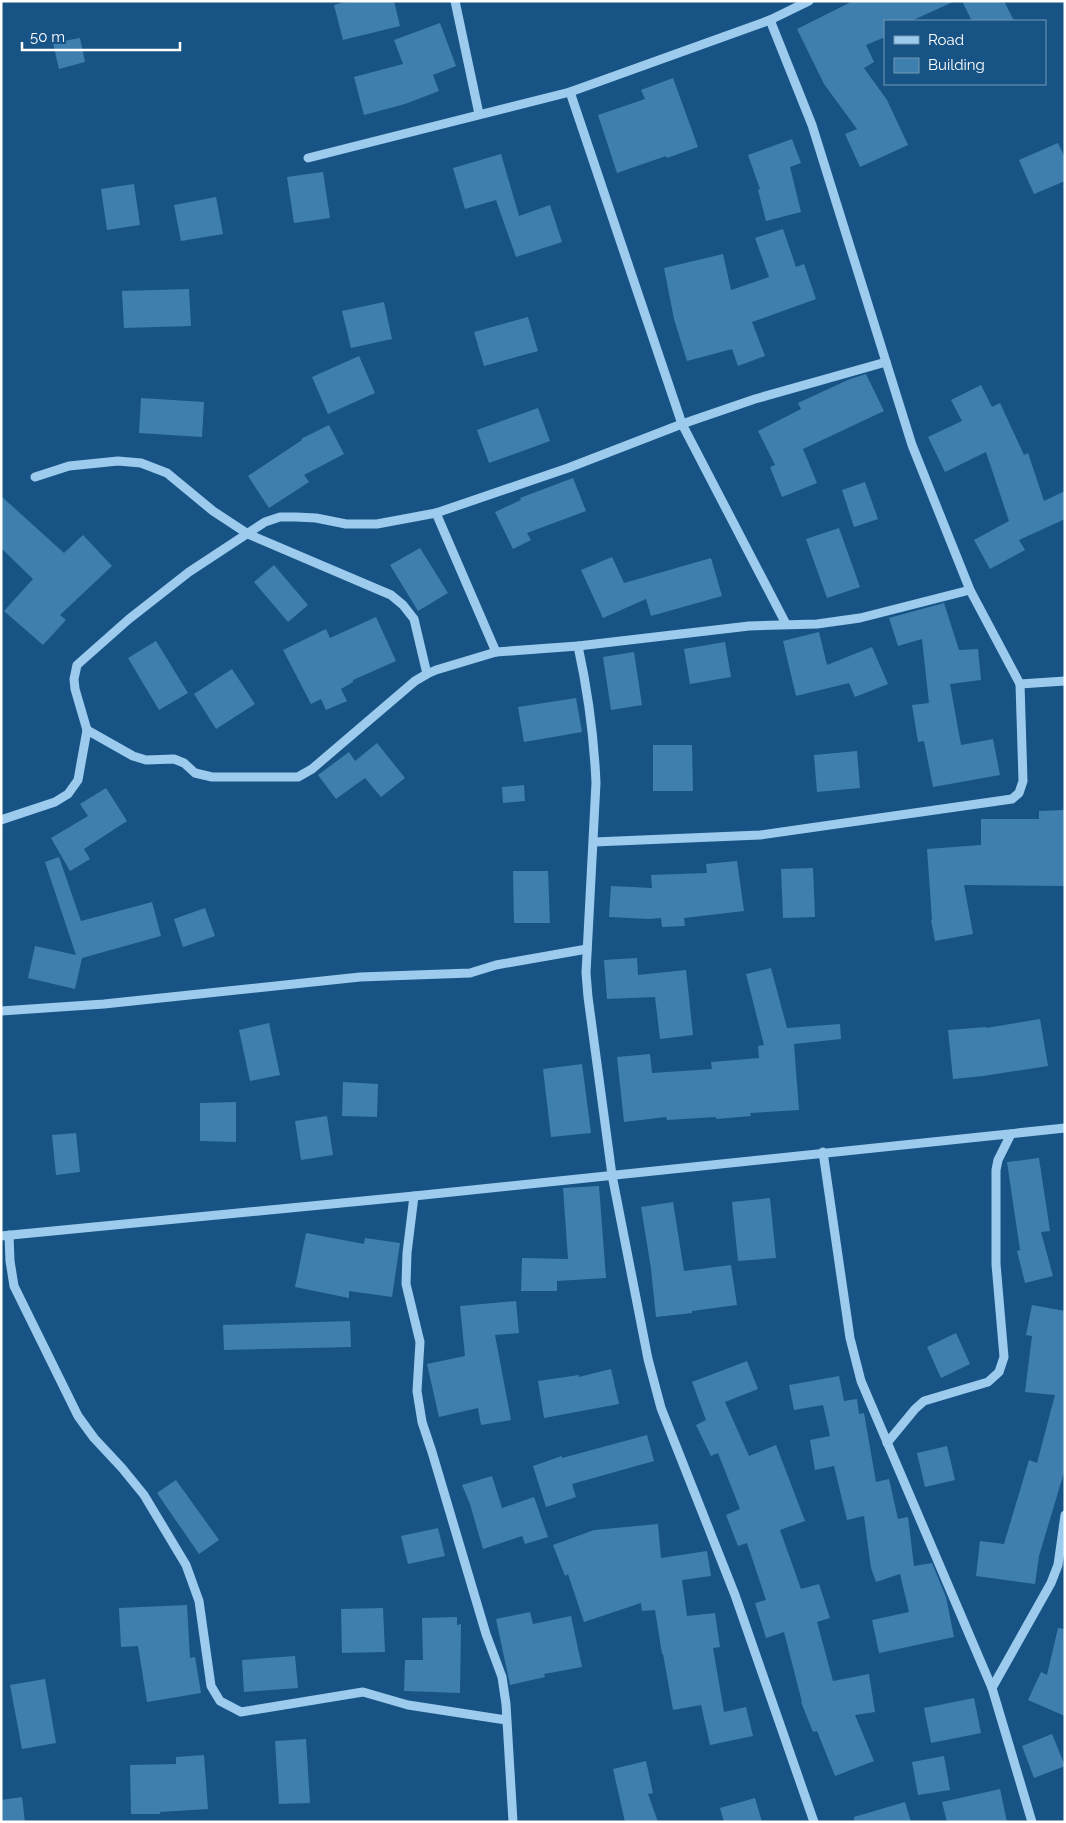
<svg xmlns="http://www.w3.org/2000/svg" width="1066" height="1823" viewBox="0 0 1066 1823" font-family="Raleway,sans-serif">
	<rect width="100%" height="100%" fill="#175485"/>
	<g fill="#3f7faf">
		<polygon points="348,1 394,1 400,26 343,40 334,5"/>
		<polygon points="853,1 955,1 911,21 885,21 885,37 866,45 874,62 864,68 887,100 908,145 860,167 845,134 857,129 824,84 797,29"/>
		<polygon points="962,1 1004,1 1014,21 972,21"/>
		<polygon points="440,23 456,66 433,75 439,91 405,104 364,115 354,77 403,64 394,40"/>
		<polygon points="80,38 85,62 59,69 53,43"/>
		<polygon points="673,78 698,147 667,158 666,156 617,173 598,115 645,99 641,90"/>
		<polygon points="792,139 801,163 790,167 801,212 766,221 758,190 760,189 748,155"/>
		<polygon points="1058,143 1065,158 1065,181 1034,194 1019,160"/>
		<polygon points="501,154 519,216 550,205 562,242 516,257 496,200 465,209 453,168"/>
		<polygon points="323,172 330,218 294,223 287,177"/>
		<polygon points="134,184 140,225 107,230 101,189"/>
		<polygon points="216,197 223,234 181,241 174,205"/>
		<polygon points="783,229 796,267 804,264 816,299 752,322 765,356 738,366 732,349 687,361 674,319 664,268 723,254 731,290 769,277 755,238"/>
		<polygon points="189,289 191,326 124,328 122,291"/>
		<polygon points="384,302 392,339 351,348 342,311"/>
		<polygon points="528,317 538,351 484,366 474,332"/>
		<polygon points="359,356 375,393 328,414 312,377"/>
		<polygon points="866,374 884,411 803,449 817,483 782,497 770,467 775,465 758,431 801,409 798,403 850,379"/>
		<polygon points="981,385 992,407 1000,403 1024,455 1028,453 1044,501 1065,491 1065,519 1019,540 1025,550 990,569 974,540 1009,521 986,452 945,472 928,437 962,421 951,400"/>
		<polygon points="141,398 204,402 202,437 139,433"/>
		<polygon points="538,408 550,441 489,463 477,430"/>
		<polygon points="329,425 344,454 304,475 309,482 269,508 248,476 302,440 301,439"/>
		<polygon points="573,478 586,511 527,533 531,540 513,549 495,512 521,500 520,498"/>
		<polygon points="865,482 878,519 854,527 842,490"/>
		<polygon points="1,496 64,553 83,535 112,566 60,615 66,620 43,645 4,611 33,579 1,548"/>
		<polygon points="839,528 860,587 827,598 806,539"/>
		<polygon points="420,548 448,593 418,611 390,565"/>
		<polygon points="612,557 624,583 711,558 722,596 651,616 646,599 603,618 581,570"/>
		<polygon points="274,565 308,605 288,622 254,582"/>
		<polygon points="944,603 959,650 978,649 981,680 950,684 961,745 993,739 1000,775 933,787 924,741 918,742 912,705 929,703 922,639 898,646 889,618"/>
		<polygon points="376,617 396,661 353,680 353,682 341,689 347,701 326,710 321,699 311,704 283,650 326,629 330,638"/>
		<polygon points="819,632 827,665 872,647 888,684 855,697 849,683 796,696 783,641"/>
		<polygon points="156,641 188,693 159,710 128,658"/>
		<polygon points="725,642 731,677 690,684 684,649"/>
		<polygon points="634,652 642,705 611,710 603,657"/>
		<polygon points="232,669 255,704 216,729 194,694"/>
		<polygon points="576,698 582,732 524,742 518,707"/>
		<polygon points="377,743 405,778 381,797 365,778 336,799 318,775 349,752 355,761"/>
		<polygon points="653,745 692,745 693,791 653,791"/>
		<polygon points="857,751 860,788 817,792 814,755"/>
		<polygon points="524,785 525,801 503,803 502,787"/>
		<polygon points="106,788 127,821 84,849 90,859 70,871 51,838 88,816 80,804"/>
		<polygon points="1065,810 1065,886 964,885 973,934 935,941 931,920 932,920 927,849 981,845 981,819 1039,819 1039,811"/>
		<polygon points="59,857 81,921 152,902 161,936 82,958 75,989 28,978 35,946 76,955 45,862"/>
		<polygon points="737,861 744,911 684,918 685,926 662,927 661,918 649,919 609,917 611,886 652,888 651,875 707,873 706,864"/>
		<polygon points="813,868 815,917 783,918 781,869"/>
		<polygon points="513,871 548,871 550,923 514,923"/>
		<polygon points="205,908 215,936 183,947 174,919"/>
		<polygon points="637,958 638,975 686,970 693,1035 660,1039 655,997 607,999 604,960"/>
		<polygon points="771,968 787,1028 840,1024 841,1039 794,1044 799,1110 750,1113 751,1116 716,1119 716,1117 667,1120 666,1117 624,1122 617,1057 650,1054 652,1073 712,1069 711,1062 759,1058 758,1046 764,1045 746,974"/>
		<polygon points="1040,1019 1048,1066 983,1076 953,1079 948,1030 986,1027 986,1028"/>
		<polygon points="269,1023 280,1075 250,1081 239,1030"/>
		<polygon points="582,1064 591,1133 551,1137 543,1069"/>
		<polygon points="343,1082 378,1084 377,1117 342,1116"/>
		<polygon points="236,1102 236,1142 200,1141 200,1103"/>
		<polygon points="327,1116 333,1155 301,1160 295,1121"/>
		<polygon points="76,1133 80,1172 56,1175 52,1135"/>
		<polygon points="1039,1158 1050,1231 1041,1232 1053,1276 1025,1283 1017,1251 1020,1250 1007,1162"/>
		<polygon points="599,1186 606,1278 557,1281 557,1291 521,1291 522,1258 568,1259 563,1188"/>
		<polygon points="770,1198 776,1258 738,1261 732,1202"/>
		<polygon points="673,1202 684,1271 731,1265 737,1305 692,1311 692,1313 656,1317 651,1269 641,1207"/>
		<polygon points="306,1233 364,1244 365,1238 400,1243 392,1297 349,1291 349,1298 295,1287"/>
		<polygon points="516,1301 519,1333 495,1335 511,1420 481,1425 478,1408 439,1417 427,1364 465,1356 460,1306"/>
		<polygon points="1032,1305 1065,1311 1065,1469 1039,1556 1035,1584 976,1576 980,1541 1004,1544 1029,1460 1037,1463 1055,1395 1025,1392 1032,1336 1026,1335"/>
		<polygon points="350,1321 351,1347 224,1350 223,1325"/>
		<polygon points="956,1333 970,1364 941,1378 927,1347"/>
		<polygon points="747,1361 758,1389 725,1402 749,1456 776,1445 805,1521 780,1530 801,1589 819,1584 830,1618 817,1622 833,1681 869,1674 875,1712 855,1715 874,1761 835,1776 817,1731 813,1732 801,1702 802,1702 784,1632 766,1638 755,1603 766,1600 747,1543 738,1546 726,1515 740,1509 718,1453 711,1456 696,1425 706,1420 692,1382"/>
		<polygon points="611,1369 619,1404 544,1418 538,1381 579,1375 579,1377"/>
		<polygon points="839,1376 844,1401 857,1399 859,1414 864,1413 876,1482 889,1479 898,1519 908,1517 914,1566 932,1563 946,1597 954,1637 879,1653 872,1620 909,1612 900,1574 876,1582 871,1568 864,1516 847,1520 834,1466 815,1470 810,1440 830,1436 823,1405 794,1410 789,1385"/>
		<polygon points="647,1435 654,1461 572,1484 576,1497 546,1507 533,1466 562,1456 562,1458"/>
		<polygon points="947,1446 955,1480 925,1487 917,1453"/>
		<polygon points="492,1476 502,1508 534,1497 548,1537 525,1544 522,1536 483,1549 470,1504 462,1485"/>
		<polygon points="176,1480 219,1540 199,1554 157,1493"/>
		<polygon points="658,1524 661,1558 707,1551 711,1576 682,1580 687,1616 715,1613 720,1647 713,1648 724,1712 746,1707 753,1736 710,1745 701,1705 673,1710 663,1654 662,1654 655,1610 642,1611 641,1603 584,1622 568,1574 565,1576 553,1545 594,1530"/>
		<polygon points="438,1528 445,1556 408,1564 401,1536"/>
		<polygon points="187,1605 190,1658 195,1657 201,1693 147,1702 138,1646 121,1647 119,1608"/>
		<polygon points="383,1608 385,1652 342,1653 341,1609"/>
		<polygon points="530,1612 533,1624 571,1616 582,1667 544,1674 545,1677 510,1685 496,1619"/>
		<polygon points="457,1617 457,1625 461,1624 460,1693 404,1691 405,1660 423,1660 422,1618"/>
		<polygon points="1058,1628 1065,1629 1065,1716 1028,1700 1041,1672 1047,1675"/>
		<polygon points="295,1656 298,1688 244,1692 242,1660"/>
		<polygon points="45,1679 56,1743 22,1749 10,1685"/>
		<polygon points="974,1698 981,1733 931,1743 924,1708"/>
		<polygon points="1052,1734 1065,1766 1034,1778 1022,1746"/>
		<polygon points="306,1739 310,1803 279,1804 275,1741"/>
		<polygon points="204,1755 208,1809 160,1812 160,1814 131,1814 130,1765 176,1764 176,1757"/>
		<polygon points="944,1756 950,1790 918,1795 912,1762"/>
		<polygon points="646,1761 653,1793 648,1794 658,1822 625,1822 613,1769"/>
		<polygon points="1000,1789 1007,1822 947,1822 942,1802"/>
		<polygon points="22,1797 25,1822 1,1822 1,1800"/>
		<polygon points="755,1798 762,1822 724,1822 720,1808"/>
		<polygon points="905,1802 911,1822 854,1822 854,1817"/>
	</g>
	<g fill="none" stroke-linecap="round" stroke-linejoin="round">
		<g stroke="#9ccbed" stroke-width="9">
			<polyline points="455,1 479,114"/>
			<polyline points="570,92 682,424 786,624"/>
			<polyline points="308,158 570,92 770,20 809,1"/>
			<polyline points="35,477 69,466 118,461 141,463 167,473 213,511 248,534 391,595 403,605 414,619 427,674"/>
			<polyline points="436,513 496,652"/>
			<path d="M578 646C588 692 594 737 596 783L586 973 588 997 612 1175 648 1359 661 1408 735 1595 814 1822"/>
			<polyline points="1020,684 1065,681"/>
			<polyline points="87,730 133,756 146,760 174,759 184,763 195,773 212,777 298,777 312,769 415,681 427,674 436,670 496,652 578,646 749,626 817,624 860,618 970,590"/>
			<polyline points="1,820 55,802 68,794 78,780 87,730 75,689 74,679 77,665 129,619 189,572 265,522 280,517 296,517 316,518 346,524 377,524 436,513 568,468 682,424 755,399 886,362"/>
			<polyline points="594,842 760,835 1012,799 1019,793 1023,781 1020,684 970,590 912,445 812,125 770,20"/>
			<polyline points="1,1011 104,1004 360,977 470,973 496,965 587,949"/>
			<polyline points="823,1152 850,1338 861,1381 992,1688 1032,1822"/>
			<polyline points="414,1196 407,1253 406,1284 420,1342 417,1391 422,1422 432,1452 486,1634 502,1677 506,1704 513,1822"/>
			<polyline points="9,1235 10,1261 14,1286 78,1416 94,1438 122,1468 144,1495 186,1565 199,1601 211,1686 220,1701 241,1712 363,1692 408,1705 506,1720"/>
			<polyline points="1,1236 414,1196 1065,1128"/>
			<polyline points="887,1443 915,1409 924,1401 988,1382 999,1372 1004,1357 996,1264 996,1170 998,1160 1011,1134"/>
			<polyline points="992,1688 1051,1583 1058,1565 1065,1515"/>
		</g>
	</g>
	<rect width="1066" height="1823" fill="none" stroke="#ffffff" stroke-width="5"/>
	<rect x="884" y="20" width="162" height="65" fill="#175485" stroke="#7498b6"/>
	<rect x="894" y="36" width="25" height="8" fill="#9ccbed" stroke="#7498b6"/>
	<text x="928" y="45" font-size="15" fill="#ffffff">Road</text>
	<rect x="894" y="58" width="25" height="15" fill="#3f7faf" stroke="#7498b6"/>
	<text x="928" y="70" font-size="15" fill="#ffffff">Building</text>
	<path d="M22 42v8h158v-8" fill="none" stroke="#ffffff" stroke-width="2.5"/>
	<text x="30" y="42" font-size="15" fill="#ffffff" stroke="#175485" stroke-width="4" paint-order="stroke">50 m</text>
</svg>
